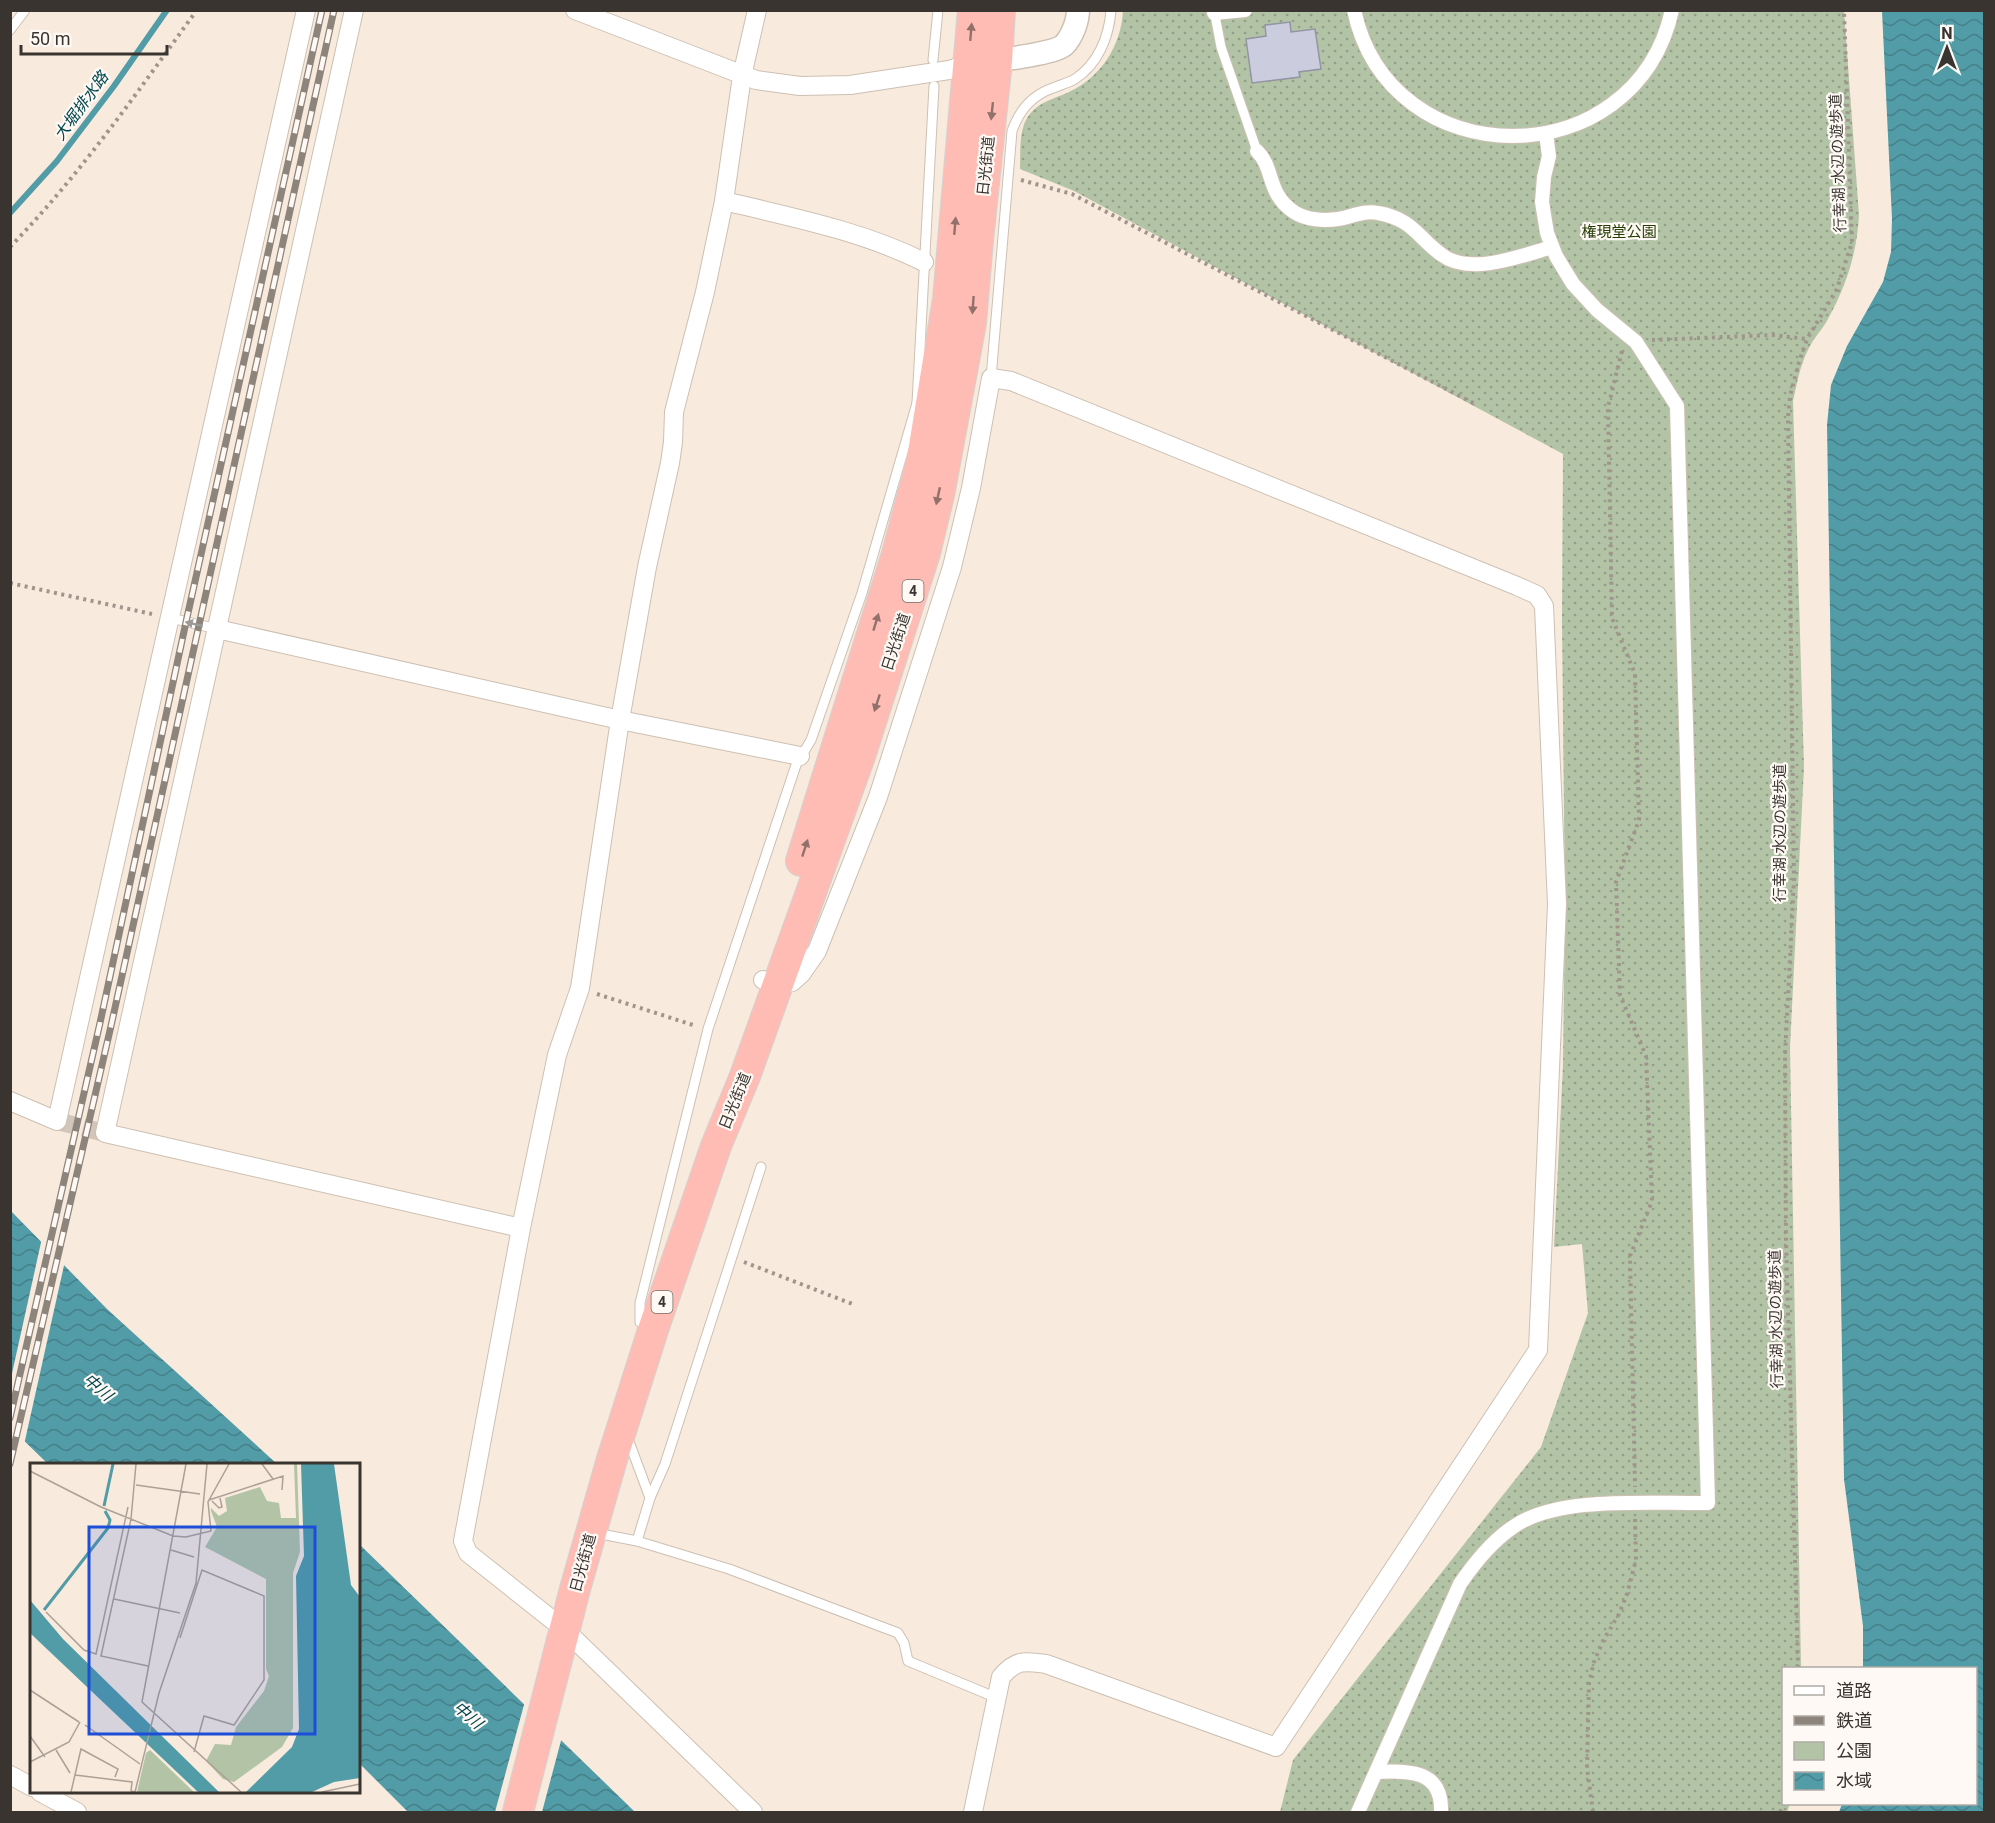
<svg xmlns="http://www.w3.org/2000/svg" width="1995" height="1823" viewBox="0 0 1995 1823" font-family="Roboto,'Noto Sans JP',sans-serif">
	<defs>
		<pattern id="green-dots" width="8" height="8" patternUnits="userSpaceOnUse" patternTransform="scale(1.5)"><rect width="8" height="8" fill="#b3c4a6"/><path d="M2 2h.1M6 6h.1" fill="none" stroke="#93a088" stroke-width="1.8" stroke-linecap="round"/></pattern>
		<pattern id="water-waves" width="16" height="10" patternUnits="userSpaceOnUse" patternTransform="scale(1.5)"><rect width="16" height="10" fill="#529ca7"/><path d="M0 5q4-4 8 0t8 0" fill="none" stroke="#458088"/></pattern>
	</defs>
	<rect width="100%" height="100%" fill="#f8eadd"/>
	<path fill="url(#green-dots)" d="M1123 11H1844L1859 215C1857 252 1847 284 1829 317 1824 328 1814 337 1809 348 1800 364 1797 384 1793 401L1804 767 1790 1047 1801 1668H1784V1804H1790L1787 1812H1280L1293 1760 1541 1447 1588 1313 1582 1244 1554 1247 1563 1065 1565 909 1562 620 1563 454 1074 191 1020 169C1021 152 1018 130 1029 115 1040 101 1054 99 1069 92 1101 77 1121 46 1123 11Z"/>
	<g fill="url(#water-waves)">
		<polygon points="1882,11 1984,11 1984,1812 1839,1812 1842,1804 1976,1804 1976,1668 1863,1668 1863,1626 1844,1479 1827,425 1831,385 1847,346 1883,282 1891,252 1892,219"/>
		<polygon points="10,1210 107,1309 277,1464 48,1464 11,1428"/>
		<polygon points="358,1543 635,1812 408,1812 359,1763"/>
	</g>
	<g fill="#f8eadd">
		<polygon points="42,1238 65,1261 24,1445 10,1432 11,1378"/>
		<polygon points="525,1701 562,1737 542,1812 495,1812"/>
	</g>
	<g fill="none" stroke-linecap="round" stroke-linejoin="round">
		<polyline stroke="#529ca7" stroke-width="6" points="10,213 57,161 114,86 167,10"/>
	</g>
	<polygon fill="#cbccdd" stroke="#9394a4" stroke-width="1.5" points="1290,22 1291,32 1315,29 1321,69 1299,72 1300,77 1252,83 1246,39 1266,36 1265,25"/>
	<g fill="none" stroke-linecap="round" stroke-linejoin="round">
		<polyline stroke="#d2c6ba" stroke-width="18" stroke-dasharray="18 9" stroke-linecap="butt" points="57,1121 105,1133"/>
		<g stroke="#cdc0b3" stroke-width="11">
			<g id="service">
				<polyline points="1214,10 1221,47 1257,151"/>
				<polyline points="10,30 25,10"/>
				<polyline points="933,60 938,10"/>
				<path d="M991 378 1012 131C1019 111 1032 95 1053 88 1060 85 1068 83 1075 79 1098 64 1109 37 1111 10"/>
				<polyline points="920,404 917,403 934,86"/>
				<polyline points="171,618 217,629"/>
				<polyline points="650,1325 640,1322 640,1303 708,1029 796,765 811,740 862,593 917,403"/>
				<polyline points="650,1498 665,1464 761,1167"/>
				<polyline points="596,1533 637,1541 650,1498 628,1439"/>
				<polyline points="637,1541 729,1569 898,1633 904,1643 908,1661 997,1698"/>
			</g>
		</g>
		<g stroke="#cdc0b3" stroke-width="16">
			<g id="pedestrian">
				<path d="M1354 10C1390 178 1635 178 1672 10"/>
				<polyline points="1214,13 1245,10"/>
				<path d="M1257 151C1275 169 1266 193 1294 212 1306 220 1324 221 1338 219 1352 217 1363 210 1378 213 1413 219 1418 238 1442 255 1470 276 1521 256 1552 247"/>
				<path d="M1376 1772C1408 1770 1443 1770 1441 1812"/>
				<path d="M1358 1812 1460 1584C1475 1562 1491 1542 1513 1527 1558 1495 1653 1504 1708 1503L1677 406 1636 342 1597 310 1573 284 1556 256 1547 233 1542 202 1544 177 1549 156 1546 134"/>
			</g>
		</g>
		<g stroke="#cdc0b3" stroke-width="20">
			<g id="minor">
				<polyline points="354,10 105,1133 521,1228"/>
				<polyline points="575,10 756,80 800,86 850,85 949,70 968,64"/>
				<path d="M724 201C791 217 862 231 924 262"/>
				<polyline points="217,629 620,720 800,756"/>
				<path d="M763 980 778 986 792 982 801 974 817 951 878 797 952 567 971 488 991 378 1011 381 1517 586 1537 595 1544 606 1557 904 1538 1350 1276 1747 1046 1664C1025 1661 1016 1659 1001 1677L973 1812"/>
				<polyline points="10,1101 57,1121 306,10"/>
				<polyline points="10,1775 32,1787"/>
				<polyline points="40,1792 77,1812"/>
				<polyline points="753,1812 565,1630 468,1553 463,1541 521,1228 557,1055 580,988 620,720 647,567 670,463 673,442 674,412 705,292 724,201 742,76 757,10"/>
			</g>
		</g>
		<g stroke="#cdc0b3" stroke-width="25">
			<path id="tertiary" d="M982 63C998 60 1054 54 1064 45 1072 37 1078 21 1078 10"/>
		</g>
		<g stroke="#d3d2d1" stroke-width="32">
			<g id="trunk">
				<polyline points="801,861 897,554 922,459 948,299 973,10"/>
				<polyline points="518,1812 575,1589 612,1459 654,1327 716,1146 745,1076 860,756 925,553 939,495 971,323 978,240 997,61 1000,10"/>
			</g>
		</g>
		<g stroke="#9f958c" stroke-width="4" stroke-dasharray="3 4.5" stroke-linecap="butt">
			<polyline points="1021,180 1072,194 1477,405"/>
			<path d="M10 247C79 176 136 94 194 14"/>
			<polyline points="1652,340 1772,335 1807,339"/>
			<polyline points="1622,351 1608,407 1612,618 1635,674 1639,820 1616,882 1620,995 1646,1056 1652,1201 1630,1256 1635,1487"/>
			<polyline points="10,583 152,614"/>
			<polyline points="597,994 696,1026"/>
			<polyline points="744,1262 855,1305"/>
			<polyline points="1798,1668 1786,1240 1785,1055 1794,879 1788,417 1790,396 1799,362 1807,339 1837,289 1852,242 1844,10"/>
			<polyline points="1593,1812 1587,1768 1589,1683 1594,1662 1603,1641 1619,1614 1627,1594 1636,1560 1635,1518"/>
			<polyline points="1780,1812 1784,1804"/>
		</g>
		<use href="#service" stroke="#fff" stroke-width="9"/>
		<use href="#pedestrian" stroke="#fff" stroke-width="14"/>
		<use href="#minor" stroke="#fff" stroke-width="18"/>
		<use href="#tertiary" stroke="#fff" stroke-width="22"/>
		<use href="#trunk" stroke="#ffbcb4" stroke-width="30"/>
		<g stroke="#8d847c" stroke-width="7">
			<g id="rail">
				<polyline points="10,1418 100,1023 186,622 322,10"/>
				<polyline points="10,1464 111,1026 334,10"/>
			</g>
		</g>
		<use href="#rail" stroke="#fef9f4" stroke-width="4.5" stroke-dasharray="14" stroke-linecap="butt"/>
	</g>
	<defs><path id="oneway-solid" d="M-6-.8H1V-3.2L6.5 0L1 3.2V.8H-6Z" transform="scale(1.5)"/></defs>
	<g fill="#92716b">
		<use href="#oneway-solid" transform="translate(971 32) rotate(-85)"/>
		<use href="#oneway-solid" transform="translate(992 111) rotate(96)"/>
		<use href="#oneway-solid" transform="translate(955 226) rotate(-85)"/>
		<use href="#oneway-solid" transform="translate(973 305) rotate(94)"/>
		<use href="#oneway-solid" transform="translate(938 496) rotate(102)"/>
		<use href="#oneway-solid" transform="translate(876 622) rotate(-73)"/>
		<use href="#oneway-solid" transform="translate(877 703) rotate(108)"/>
		<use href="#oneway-solid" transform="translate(805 848) rotate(-72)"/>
	</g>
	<use fill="#9c9a97" href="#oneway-solid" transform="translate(194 624) rotate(-167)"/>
	<g text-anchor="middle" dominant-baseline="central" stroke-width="4.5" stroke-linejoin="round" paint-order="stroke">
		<g fill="#fef9f4" stroke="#746f6a" stroke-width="1.5">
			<rect x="902.5" y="580" width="21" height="22" rx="4.5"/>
			<rect x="651.5" y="1291" width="21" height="22" rx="4.5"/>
		</g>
		<g font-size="14" font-weight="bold" fill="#39342f">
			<text x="913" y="591">4</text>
			<text x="662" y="1302">4</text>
		</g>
		<g font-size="15" fill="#39342f" stroke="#fef9f4">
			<text transform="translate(1838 163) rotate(-92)">行幸湖 水辺の遊歩道</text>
			<text transform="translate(986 166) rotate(-84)">日光街道</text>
			<text transform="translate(896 642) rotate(-72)">日光街道</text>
			<text transform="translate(1780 833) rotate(-90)">行幸湖 水辺の遊歩道</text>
			<text transform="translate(735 1101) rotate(-68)">日光街道</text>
			<text transform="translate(1776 1319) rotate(-91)">行幸湖 水辺の遊歩道</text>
			<text transform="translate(583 1563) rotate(-75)">日光街道</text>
		</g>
		<g font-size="15" fill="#253d05" stroke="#fef9f4">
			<text x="1619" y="232">権現堂公園</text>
		</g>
		<g font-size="16" font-style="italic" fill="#00464f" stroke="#fef9f4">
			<text transform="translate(81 106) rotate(-54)">大堀排水路</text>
			<text transform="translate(98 1387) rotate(41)">中川</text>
			<text transform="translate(468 1715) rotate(41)">中川</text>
		</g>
	</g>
	<g transform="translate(30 1463)">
		<rect width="330" height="330" fill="#f8eadd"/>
		<path d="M264 1H267L270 89 263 110V265L252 284 204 319 193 316 176 298 185 281 201 282 206 264 234 228 239 213 236 206V116L175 84 187 64 181 48V45L189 53 197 48 195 35 230 24 237 38 249 40 251 55H266ZM120 287 164 329H107L116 290Z" fill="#b3c4a6"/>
		<path d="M119 311 125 321 131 329H118L112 317Z" fill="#b3c4a6"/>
		<path d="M271 1H304L321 122 330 134V315L304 319 282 329H216L262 284 269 266 266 113 274 93ZM0 137 33 176 189 329H168L0 170Z" fill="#529ca7"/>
		<path fill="none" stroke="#529ca7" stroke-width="3" d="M74 43 83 1M14 147 78 65 80 57 75 48"/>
		<path fill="none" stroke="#aca197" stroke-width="1.5" d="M106 1 101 56 71 193 118 203M156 1 112 239 211 329M232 1 243 16M0 8 71 44 143 73 156 74 181 68 178 39 199 1M106 22 170 31M179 37 253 13 252 27M182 38 189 45 192 44 190 35M141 87 164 94M84 136 150 150M16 149 54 187 66 191 98 44M150 175 172 107 234 133V217L204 262 174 253 164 289M0 227 49 259M55 262 110 301M0 273 15 294M26 287 40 310M0 299 39 279 50 259M45 312 102 319 101 328 105 329M41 329 51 286 88 306 85 314M105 329 129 230 166 120 177 1M292 329 330 321"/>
		<path fill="#1d4ed8" fill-opacity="0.15" stroke="#1d4ed8" stroke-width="3" d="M59 64H285V271H59Z"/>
		<rect width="330" height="330" fill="none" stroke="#39342f" stroke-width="3"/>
	</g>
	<rect width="1995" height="1823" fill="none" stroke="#39342f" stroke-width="24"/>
	<rect x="1782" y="1667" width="195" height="138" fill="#fef9f4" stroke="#afaaa5" stroke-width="1.5"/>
	<rect x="1794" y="1686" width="30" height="9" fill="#ffffff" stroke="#afaaa5" stroke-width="1.5"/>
	<text x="1836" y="1697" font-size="18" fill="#39342f">道路</text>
	<rect x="1794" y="1716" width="30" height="9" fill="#8d847c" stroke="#afaaa5" stroke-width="1.5"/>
	<text x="1836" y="1727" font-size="18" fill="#39342f">鉄道</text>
	<rect x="1794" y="1742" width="30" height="18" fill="#b3c4a6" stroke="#afaaa5" stroke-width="1.5"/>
	<text x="1836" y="1757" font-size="18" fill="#39342f">公園</text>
	<rect x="1794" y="1772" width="30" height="18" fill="url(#water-waves)" stroke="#afaaa5" stroke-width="1.5"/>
	<text x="1836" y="1787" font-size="18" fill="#39342f">水域</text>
	<g transform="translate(1947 48)" stroke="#fef9f4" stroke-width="4.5" paint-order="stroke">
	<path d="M0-4.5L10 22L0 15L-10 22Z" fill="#39342f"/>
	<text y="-9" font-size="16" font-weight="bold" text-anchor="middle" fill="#39342f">N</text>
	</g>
	<path d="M21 45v9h146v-9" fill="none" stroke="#39342f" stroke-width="3"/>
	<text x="30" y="45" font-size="18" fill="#39342f" stroke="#fef9f4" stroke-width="4.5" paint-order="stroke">50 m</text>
</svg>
